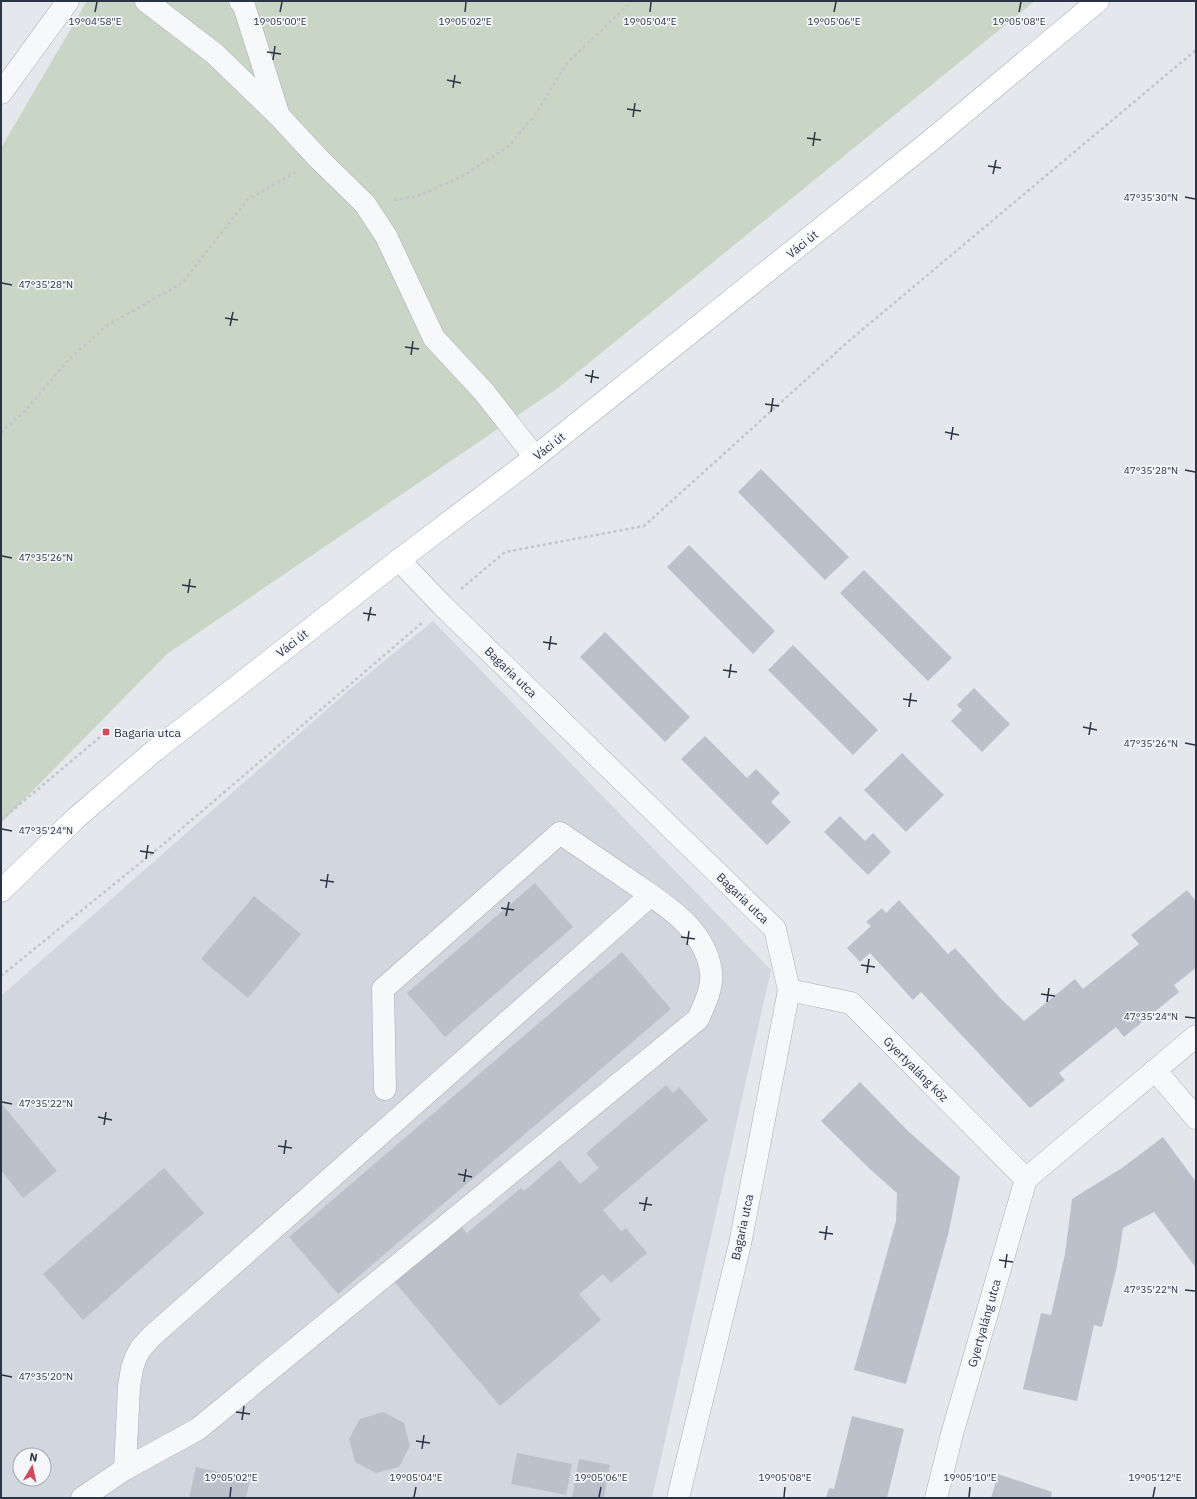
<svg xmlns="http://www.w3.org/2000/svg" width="1197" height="1499" viewBox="0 0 1197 1499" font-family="'IBM Plex Sans',sans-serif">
	<rect width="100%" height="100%" fill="#e4e7ec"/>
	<path fill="#d2d6de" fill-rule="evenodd" d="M433 621 771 970 652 1498H1V996L349 690ZM20 1455H44V1479H20Z"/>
	<polygon fill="#c9d6c5" points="87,1 1035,1 558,388 167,654 1,823 1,148"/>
	<g fill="#bbc0ca">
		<polygon points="761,469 849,557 825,580 738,492"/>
		<polygon points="689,545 775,631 753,654 667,567"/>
		<polygon points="864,570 952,658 928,681 840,593"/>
		<polygon points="605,632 690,717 665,742 580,657"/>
		<polygon points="793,645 878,730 853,755 768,670"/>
		<polygon points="974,688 1010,724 982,752 951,721 962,710 957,705"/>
		<polygon points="705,736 747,778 756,769 780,793 771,802 791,822 767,845 681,759"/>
		<polygon points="902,753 944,795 906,832 864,790"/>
		<polygon points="840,816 865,841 873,833 891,852 868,875 824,832"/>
		<polygon points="535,883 573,927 445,1037 407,993"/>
		<polygon points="1187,890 1196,901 1196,968 1174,985 1179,992 1124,1037 1116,1027 1059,1073 1065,1080 1030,1108 921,992 913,1000 870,953 860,962 847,948 871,926 866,922 882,908 886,913 899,900 948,954 955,948 1001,999 1024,1021 1075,979 1083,989 1139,944 1131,935"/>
		<polygon points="254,896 301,934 248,998 201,959"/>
		<polygon points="622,952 671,1009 338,1294 289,1237"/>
		<polygon points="860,1082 909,1132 960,1177 948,1235 906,1384 854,1370 896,1221 897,1193 871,1170 821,1121"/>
		<polygon points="666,1085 673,1093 679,1087 708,1120 603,1210 621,1231 626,1228 647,1253 611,1283 603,1274 579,1294 601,1320 500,1406 393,1280 459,1224 467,1233 521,1188 524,1191 560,1160 580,1184 599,1168 586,1153"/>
		<polygon points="1,1103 57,1171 23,1198 1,1170"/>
		<polygon points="1163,1137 1196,1182 1196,1268 1154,1212 1123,1228 1117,1266 1102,1327 1094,1325 1077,1401 1023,1389 1041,1313 1051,1315 1065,1254 1072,1199 1122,1168"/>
		<polygon points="164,1168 204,1213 83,1320 43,1274"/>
		<polygon points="383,1412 404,1423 410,1446 399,1467 376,1473 355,1462 349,1439 360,1419"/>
		<polygon points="852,1416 904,1429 887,1498 826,1498 829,1488 834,1489"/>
		<polygon points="517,1453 572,1464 566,1495 511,1484"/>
		<polygon points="579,1459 610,1465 604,1498 572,1498"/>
		<polygon points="196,1467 250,1479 246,1498 189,1498"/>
		<polygon points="998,1474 1052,1492 1051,1498 991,1498"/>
	</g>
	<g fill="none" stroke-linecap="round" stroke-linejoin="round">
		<g stroke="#a9aeb7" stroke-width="23">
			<g id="minor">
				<polyline points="146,1 215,54 279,116 319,159 365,204 386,236 434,338 484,392 535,457"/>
				<polyline points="240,1 244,6 278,113"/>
				<polyline points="1,93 68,1"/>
				<polyline points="399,560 442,605 775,929 789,990 740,1244 678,1498"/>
				<polyline points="789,990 851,1003 1026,1179"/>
				<polyline points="1155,1070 1196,1118"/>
				<polyline points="125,1469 129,1387 132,1368 136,1357 141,1348 152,1336 651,895"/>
				<path d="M82 1498 125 1469 198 1429 698 1019C704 1006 713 987 711 972 705 926 660 902 626 878 604 863 582 848 560 833L383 989 385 1089"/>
				<polyline points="936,1498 952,1434 1026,1179 1196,1036"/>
			</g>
		</g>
		<g stroke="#a3abb8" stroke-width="23">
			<polyline id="major" points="1,891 76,818 154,751 399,560 535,457 929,142 1098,1"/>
		</g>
		<g stroke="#c2c5cb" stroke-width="2.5" stroke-dasharray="3 3" stroke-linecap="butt">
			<polyline points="394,200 418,196 461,177 508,147 535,115 567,63 632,1"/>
			<polyline points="1,433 25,411 69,359 108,325 182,283 247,200 296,172"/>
			<polyline points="461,589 505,552 644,526 850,340 1196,50"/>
			<polyline points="1,820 106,732"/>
			<polyline points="1,976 166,842 423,622"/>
		</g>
		<use href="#minor" stroke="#f7f8fa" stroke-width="22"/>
		<use href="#major" stroke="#fff" stroke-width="22"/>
	</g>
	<path fill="none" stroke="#2b3445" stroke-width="1.5" d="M95 12 97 2M280 12 282 2M465 12 466 2M650 12 651 2M834 12 836 2M1019 12 1021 2M267 52 281 54M273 60 275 46M447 80 461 83M453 88 455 75M627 109 641 111M633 117 635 103M807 138 821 140M813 146 815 132M988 166 1001 168M993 174 996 160M1185 197 1195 199M2 283 12 285M225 318 238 320M230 326 233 312M405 347 419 349M411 355 413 341M585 375 599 378M591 383 593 370M765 404 779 406M771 412 773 398M945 432 959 435M951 440 953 427M1185 470 1195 472M2 556 12 558M182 585 196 587M188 593 190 579M363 613 376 615M368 621 371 607M543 642 557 644M549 650 551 636M723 670 737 672M729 678 731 664M903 699 917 701M909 707 911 693M1083 727 1097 730M1089 735 1091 722M1185 743 1195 745M2 829 12 831M140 851 154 853M146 859 148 845M320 880 334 882M326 888 328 874M501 908 514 910M506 916 509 902M681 937 695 939M687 945 689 931M861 965 875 967M867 973 869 959M1041 994 1055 996M1047 1002 1049 988M1185 1017 1195 1018M2 1102 12 1104M98 1117 112 1120M104 1125 106 1112M278 1146 292 1148M284 1154 286 1140M458 1174 472 1177M464 1182 466 1169M639 1203 652 1205M644 1211 647 1197M819 1232 833 1234M825 1240 827 1226M999 1260 1013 1262M1005 1268 1007 1254M1185 1290 1195 1291M2 1375 12 1377M236 1412 250 1414M242 1420 244 1406M416 1441 430 1443M422 1449 424 1435M230 1497 231 1487M414 1497 416 1487M599 1497 601 1487M784 1497 785 1487M969 1497 970 1487M1153 1497 1155 1487"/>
	<rect fill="#d1495b" stroke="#f4f6f9" stroke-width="1.5" x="102" y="728" width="8" height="8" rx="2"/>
	<g text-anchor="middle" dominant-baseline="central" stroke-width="3.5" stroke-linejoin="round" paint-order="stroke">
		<g font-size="12" fill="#2b3445" stroke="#f4f6f9">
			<text transform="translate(802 244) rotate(-39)">Váci út</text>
			<text transform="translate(549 446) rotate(-38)">Váci út</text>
			<text transform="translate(292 643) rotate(-38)">Váci út</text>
			<text transform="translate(511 672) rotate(44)">Bagaria utca</text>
			<text transform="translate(743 898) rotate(44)">Bagaria utca</text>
			<text transform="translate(916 1069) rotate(45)">Gyertyaláng köz</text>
			<text transform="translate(742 1227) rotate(-78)">Bagaria utca</text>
			<text transform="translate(984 1323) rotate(-74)">Gyertyaláng utca</text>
		</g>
		<g font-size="12" fill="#2b3445" stroke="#f4f6f9" text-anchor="start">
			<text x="114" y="732">Bagaria utca</text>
		</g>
	</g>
	<g font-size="10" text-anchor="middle" fill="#2b3445" stroke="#f4f6f9" stroke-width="3.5" stroke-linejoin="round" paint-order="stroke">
		<text x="95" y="25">19°04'58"E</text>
		<text x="650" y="25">19°05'04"E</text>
		<text x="280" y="25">19°05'00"E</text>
		<text x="465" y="25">19°05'02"E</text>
		<text x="834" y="25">19°05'06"E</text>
		<text x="1019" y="25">19°05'08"E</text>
		<text x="1151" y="201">47°35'30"N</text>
		<text x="46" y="288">47°35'28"N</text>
		<text x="1151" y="474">47°35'28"N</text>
		<text x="46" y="561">47°35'26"N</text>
		<text x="1151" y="747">47°35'26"N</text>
		<text x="46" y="834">47°35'24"N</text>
		<text x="1151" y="1020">47°35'24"N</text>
		<text x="46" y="1107">47°35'22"N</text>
		<text x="1151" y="1293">47°35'22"N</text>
		<text x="46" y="1380">47°35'20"N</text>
		<text x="231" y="1481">19°05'02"E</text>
		<text x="416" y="1481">19°05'04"E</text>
		<text x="601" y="1481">19°05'06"E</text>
		<text x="785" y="1481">19°05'08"E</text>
		<text x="970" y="1481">19°05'10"E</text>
		<text x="1155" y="1481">19°05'12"E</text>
	</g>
	<rect width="1197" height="1499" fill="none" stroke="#2b3445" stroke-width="4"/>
	<g transform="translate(32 1467) rotate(9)"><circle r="19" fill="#f4f6f9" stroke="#a4a8b1"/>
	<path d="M0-3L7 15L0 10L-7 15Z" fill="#d1495b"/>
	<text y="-6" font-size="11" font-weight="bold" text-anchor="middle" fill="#2b3445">N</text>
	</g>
</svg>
